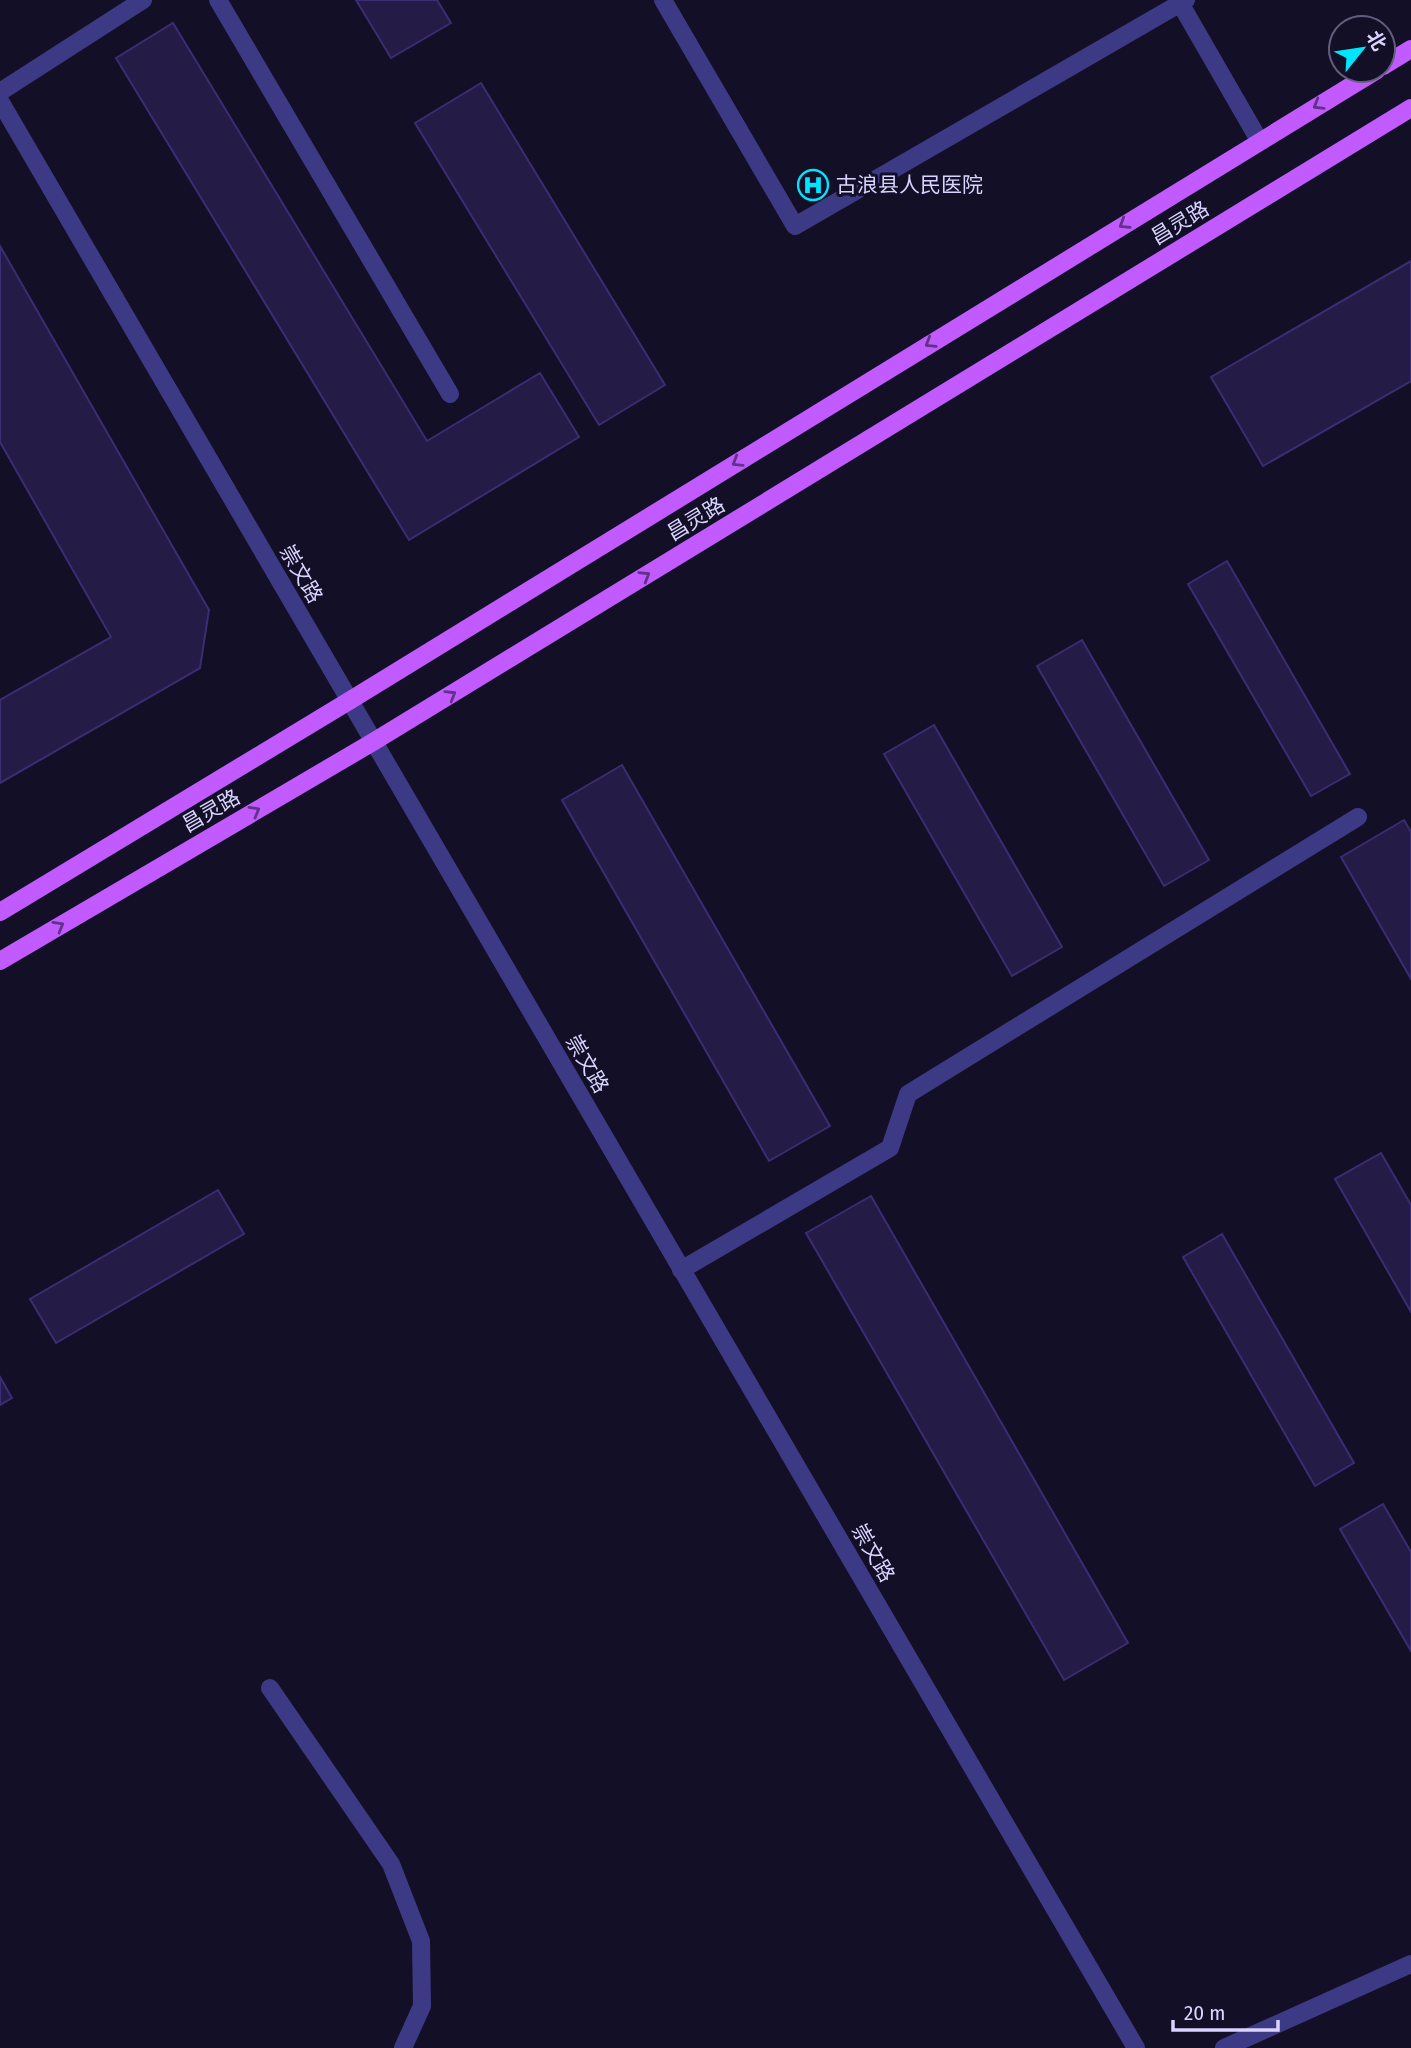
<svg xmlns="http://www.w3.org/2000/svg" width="1411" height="2048" viewBox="0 0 1411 2048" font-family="'Fira Sans Condensed','Noto Sans SC',sans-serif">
	<rect width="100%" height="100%" fill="#130f26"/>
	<g fill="#241b47" stroke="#3b2d73" stroke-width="2">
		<polygon points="356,0 437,0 451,23 391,58"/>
		<polygon points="173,23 427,441 540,373 579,437 409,540 116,58"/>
		<polygon points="481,83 665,385 599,425 415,123"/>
		<polygon points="0,246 209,610 200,668 0,783 0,700 111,637 0,442"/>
		<polygon points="1411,261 1411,381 1263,466 1211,377"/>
		<polygon points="1227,561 1350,774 1311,796 1188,584"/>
		<polygon points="1082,640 1209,860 1164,886 1037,666"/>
		<polygon points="934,725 1062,947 1012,976 884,754"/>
		<polygon points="622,765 830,1126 769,1161 562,800"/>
		<polygon points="1404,820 1411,832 1411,979 1341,857"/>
		<polygon points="1381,1153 1411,1205 1411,1312 1335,1179"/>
		<polygon points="218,1190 244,1234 56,1343 30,1299"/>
		<polygon points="871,1196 1128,1643 1064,1680 806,1233"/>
		<polygon points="1222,1234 1354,1463 1315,1486 1183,1257"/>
		<polygon points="0,1377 12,1398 0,1405"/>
		<polygon points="1383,1504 1411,1552 1411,1651 1340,1529"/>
	</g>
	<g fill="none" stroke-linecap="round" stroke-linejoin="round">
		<g stroke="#3d3a85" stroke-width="18">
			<polyline points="218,0 450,394"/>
			<polyline points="663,0 795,226 1186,0"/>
			<polyline points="1180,3 1259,140"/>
			<polyline points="0,92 143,0"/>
			<polyline points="0,101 1136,2048"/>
			<polyline points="681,1270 890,1148 908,1094 1358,817"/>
			<polyline points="270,1688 391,1864 421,1941 422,2006 403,2048"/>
			<polyline points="1224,2048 1411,1964"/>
		</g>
		<g stroke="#c25bff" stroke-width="18">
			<polyline points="1383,66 1411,49"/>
			<polyline points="0,912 349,701 1377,70"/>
			<polyline points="0,961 373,742 1411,108"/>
		</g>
	</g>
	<defs><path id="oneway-chevron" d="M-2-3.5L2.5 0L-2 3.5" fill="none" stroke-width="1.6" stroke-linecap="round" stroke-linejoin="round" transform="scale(1.75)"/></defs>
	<g stroke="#623188">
		<use href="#oneway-chevron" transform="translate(1318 105) rotate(149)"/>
		<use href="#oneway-chevron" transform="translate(1124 224) rotate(148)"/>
		<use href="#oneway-chevron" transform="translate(930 343) rotate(148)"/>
		<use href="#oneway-chevron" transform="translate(737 462) rotate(148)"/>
		<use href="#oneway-chevron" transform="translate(645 576) rotate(-31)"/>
		<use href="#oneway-chevron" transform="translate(451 695) rotate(-31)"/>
		<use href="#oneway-chevron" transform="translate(255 811) rotate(-30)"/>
		<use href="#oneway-chevron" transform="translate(59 926) rotate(-30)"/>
	</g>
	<defs>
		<g id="hospital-ring" transform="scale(1.575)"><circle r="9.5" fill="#130f26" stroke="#00e5ff" stroke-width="1.5"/><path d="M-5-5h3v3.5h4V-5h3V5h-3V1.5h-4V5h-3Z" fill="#00e5ff"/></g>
	</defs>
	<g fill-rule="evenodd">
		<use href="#hospital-ring" x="813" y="185"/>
	</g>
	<g text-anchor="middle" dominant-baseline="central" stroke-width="6" stroke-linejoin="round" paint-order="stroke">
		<g font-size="21" fill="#d9d4ff" stroke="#130f26" text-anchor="start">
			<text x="836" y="185">古浪县人民医院</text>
		</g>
		<g font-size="21" fill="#d9d4ff" stroke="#130f26">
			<text transform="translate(1180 223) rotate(-31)">昌灵路</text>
			<text transform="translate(696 519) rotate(-31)">昌灵路</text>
			<text transform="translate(301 574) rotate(60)">崇文路</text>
			<text transform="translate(211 811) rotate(-30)">昌灵路</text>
			<text transform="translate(587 1064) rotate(60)">崇文路</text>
			<text transform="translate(873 1553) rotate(60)">崇文路</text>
		</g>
	</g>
	<g transform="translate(1362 49) rotate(60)"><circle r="33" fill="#130f26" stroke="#625e7d" stroke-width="2"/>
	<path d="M0-5L12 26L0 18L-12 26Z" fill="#00e5ff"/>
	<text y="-10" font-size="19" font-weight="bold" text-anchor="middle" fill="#d9d4ff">北</text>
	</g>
	<path d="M1173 2020v10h105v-10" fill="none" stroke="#d9d4ff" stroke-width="3.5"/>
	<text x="1184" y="2020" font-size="21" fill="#d9d4ff" stroke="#130f26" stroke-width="5" paint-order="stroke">20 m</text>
</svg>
